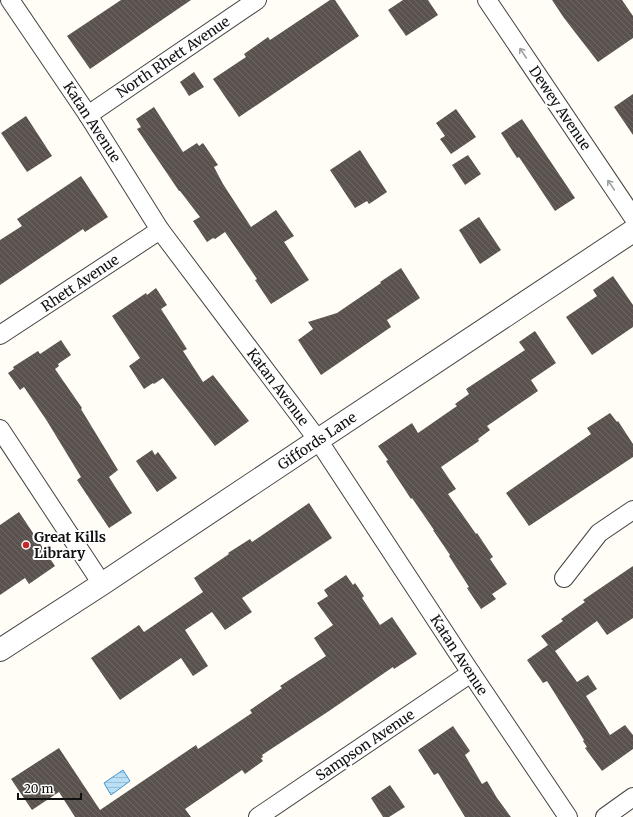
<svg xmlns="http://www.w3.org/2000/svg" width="633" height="817" viewBox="0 0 633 817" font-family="Merriweather,serif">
	<defs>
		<pattern id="water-rules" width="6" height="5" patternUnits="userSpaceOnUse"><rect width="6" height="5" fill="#b9e0f7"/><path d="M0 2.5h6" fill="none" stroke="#9ebfd3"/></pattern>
		<pattern id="building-back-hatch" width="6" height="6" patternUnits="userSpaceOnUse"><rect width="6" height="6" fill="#5a524d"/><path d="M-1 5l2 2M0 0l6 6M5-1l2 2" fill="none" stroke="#6d6662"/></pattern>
	</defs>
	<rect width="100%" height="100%" fill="#fffdf5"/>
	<polygon fill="url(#water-rules)" stroke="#3f96cf" points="123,770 130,781 111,795 104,783"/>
	<g fill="url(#building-back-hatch)">
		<polygon points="121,0 191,0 90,69 67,36"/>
		<polygon points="330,0 335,0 359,36 239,117 213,79 246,57 244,54 268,37 270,40"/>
		<polygon points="403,0 428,0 438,15 406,36 388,10"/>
		<polygon points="552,0 622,0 633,16 633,38 598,62 564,18"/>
		<polygon points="194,72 204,87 189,96 180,82"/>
		<polygon points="633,94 633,135 614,107"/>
		<polygon points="154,107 183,152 197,143 199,146 203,143 218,165 214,167 223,184 251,227 276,210 294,236 284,242 309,280 271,304 255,280 257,279 225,232 215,239 213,238 207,242 193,221 200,217 180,191 179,191 137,129 141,127 136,119"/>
		<polygon points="456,109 476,137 451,154 440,139 445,136 436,123"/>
		<polygon points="26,116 52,156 27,172 1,133"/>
		<polygon points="522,119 575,198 555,211 519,157 517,158 501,133"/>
		<polygon points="360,150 387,192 369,204 367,201 355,208 330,170"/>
		<polygon points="468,155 481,174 465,185 452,165"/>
		<polygon points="81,176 108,217 85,232 83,229 0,285 0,240 22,226 17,219"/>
		<polygon points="479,217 501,250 480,264 459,230"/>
		<polygon points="401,268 420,298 387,320 391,327 321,375 298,340 313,329 308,322 337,313 381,283 380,282"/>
		<polygon points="613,276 633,305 633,327 592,355 566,317 597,296 593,290"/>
		<polygon points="156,288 167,305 161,309 187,349 183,351 203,382 213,375 249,421 215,446 163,378 154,384 153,383 144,389 129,366 140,358 112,316 146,293 147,295"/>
		<polygon points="535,331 556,363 531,380 538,391 487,426 490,430 478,439 479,441 441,467 456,489 448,494 476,534 477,533 493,557 490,559 507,584 492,594 496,599 481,609 467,588 469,587 449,556 450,555 433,530 434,530 412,498 411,499 386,461 388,460 378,446 412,423 418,433 457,406 455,404 469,394 466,389 525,350 519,342"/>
		<polygon points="61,340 71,355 58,364 59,366 55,369 82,408 81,409 118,470 109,477 132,513 109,528 77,480 81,477 47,421 24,387 20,390 8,373 14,369 13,367 38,351 40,354"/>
		<polygon points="610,413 617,422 618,421 633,444 633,457 529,526 506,493 591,434 587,428"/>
		<polygon points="152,450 155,455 158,452 177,478 157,492 136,461"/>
		<polygon points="309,503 332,538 242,598 252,612 225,630 212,612 185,630 208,666 193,676 181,658 120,700 91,658 139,625 144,632 200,594 203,592 194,578 229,554 228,553 250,539 252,542"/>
		<polygon points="19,512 55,566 29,584 25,578 0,595 0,525"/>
		<polygon points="633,566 633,618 607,635 597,621 555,651 577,682 588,675 597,689 586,696 610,735 625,725 633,735 633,749 602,771 585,748 587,747 583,741 584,740 547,681 543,683 527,660 548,645 541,636 563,621 561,619 585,602 583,600"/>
		<polygon points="346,575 353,585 355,583 364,596 362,598 380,625 392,617 417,654 394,669 393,667 329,711 262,755 263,757 261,758 263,761 245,774 242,770 185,809 191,817 75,817 59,792 32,810 11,779 59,748 100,810 196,745 198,749 252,713 250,710 282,688 280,686 326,656 314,638 333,625 317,603 328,596 324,590"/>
		<polygon points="453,726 470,751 465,755 482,784 487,781 497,798 511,817 465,817 438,773 434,775 418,750"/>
		<polygon points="390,785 405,807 389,817 383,817 371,798"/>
	</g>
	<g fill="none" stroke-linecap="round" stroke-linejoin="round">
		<g stroke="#444" stroke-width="20">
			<g id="minor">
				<polyline points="10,0 88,115 160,230 318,440 471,673 568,817"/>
				<polyline points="487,0 633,217"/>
				<polyline points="88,115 257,0"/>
				<polyline points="0,335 160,230"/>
				<polyline points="0,429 102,584"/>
				<polyline points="564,578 599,533 633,510"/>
				<polyline points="258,817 471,673"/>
				<polyline points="605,817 633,797"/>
			</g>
		</g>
		<g stroke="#444" stroke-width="24">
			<polyline id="tertiary" points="0,650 102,584 318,440 633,231"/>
		</g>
		<use href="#minor" stroke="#fff" stroke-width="18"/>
		<use href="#tertiary" stroke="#fff" stroke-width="22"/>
	</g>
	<defs><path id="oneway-shaft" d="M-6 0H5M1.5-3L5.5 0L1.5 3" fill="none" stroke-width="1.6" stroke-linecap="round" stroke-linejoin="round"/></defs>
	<g stroke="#a0a0a0">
		<use href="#oneway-shaft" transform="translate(523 53) rotate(-124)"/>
		<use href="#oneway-shaft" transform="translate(611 185) rotate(-124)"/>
	</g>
	<circle fill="#c4262e" stroke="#fff" stroke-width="1.5" cx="26" cy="545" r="4"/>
	<g text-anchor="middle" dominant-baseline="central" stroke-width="4" stroke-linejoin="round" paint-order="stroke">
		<g font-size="14" fill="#111" stroke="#fff">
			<text transform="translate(173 57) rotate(-34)">North Rhett Avenue</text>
			<text transform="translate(560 108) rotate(56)">Dewey Avenue</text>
			<text transform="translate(92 122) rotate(57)">Katan Avenue</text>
			<text transform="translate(80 283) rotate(-34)">Rhett Avenue</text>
			<text transform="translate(278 387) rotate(53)">Katan Avenue</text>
			<text transform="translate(317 441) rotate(-34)">Giffords Lane</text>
			<text transform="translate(459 655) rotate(57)">Katan Avenue</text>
			<text transform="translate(365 745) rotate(-34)">Sampson Avenue</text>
		</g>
		<g font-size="14" font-weight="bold" fill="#111" stroke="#fff" text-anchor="start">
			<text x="34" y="537">Great Kills<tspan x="34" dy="16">Library</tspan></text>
		</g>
	</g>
	<path d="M18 793v6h63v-6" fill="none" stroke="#111111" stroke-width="2"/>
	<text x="24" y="793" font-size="12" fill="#111111" stroke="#ffffff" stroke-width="3" paint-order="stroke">20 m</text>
</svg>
